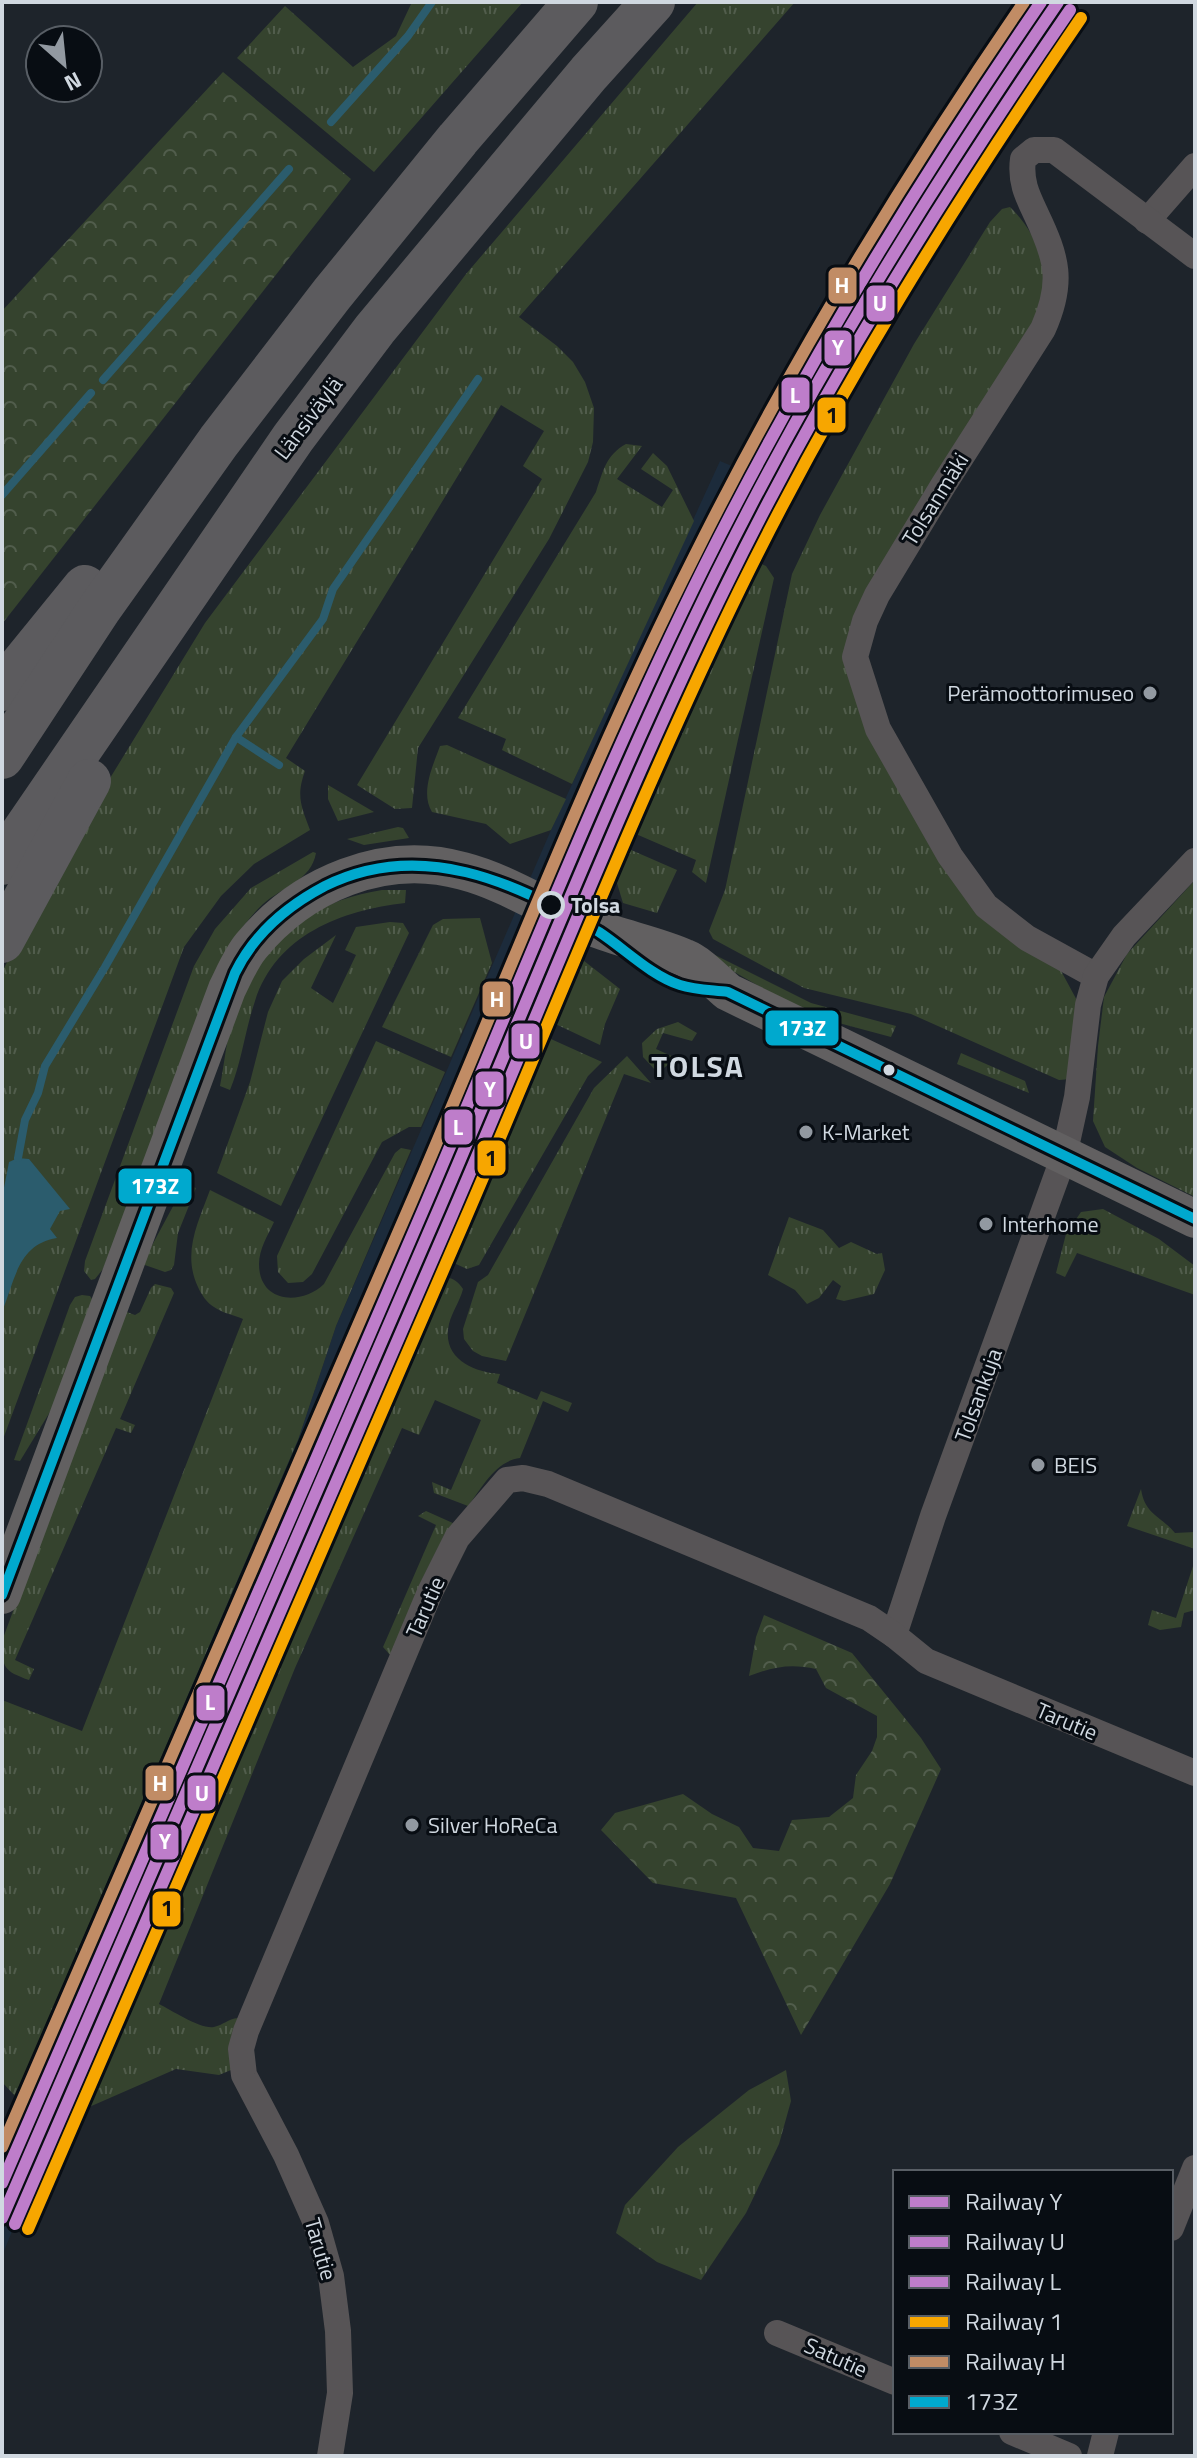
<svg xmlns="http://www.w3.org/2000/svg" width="1197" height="2458" viewBox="0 0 1197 2458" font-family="'Titillium Web',sans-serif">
	<defs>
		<pattern id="grass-tufts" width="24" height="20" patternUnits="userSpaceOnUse" patternTransform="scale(2)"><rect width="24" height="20" fill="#35432e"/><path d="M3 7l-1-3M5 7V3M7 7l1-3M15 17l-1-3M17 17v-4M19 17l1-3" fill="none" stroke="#515d4c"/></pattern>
		<pattern id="forest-crowns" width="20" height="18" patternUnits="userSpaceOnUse" patternTransform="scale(2)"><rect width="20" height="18" fill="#35432e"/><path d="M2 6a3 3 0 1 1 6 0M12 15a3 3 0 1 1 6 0" fill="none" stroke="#515d4c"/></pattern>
	</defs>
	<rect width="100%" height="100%" fill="#1e242b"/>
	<polygon fill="#1c2b3b" points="1022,2 1073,2 986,121 854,335 861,343 844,356 786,462 772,480 783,486 753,560 629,831 410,1341 344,1452 292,1581 91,2037 2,2256 2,2126 298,1440 336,1326 551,830 720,461 739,469 746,447 809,335 808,327 819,306 831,300 935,127"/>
	<g fill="url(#grass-tufts)">
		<polygon points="412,2 523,2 374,172 237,58 285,6 353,67 396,36"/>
		<path d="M698 2H795L519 317 557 346 573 362 585 382 594 408 593 442 588 462 549 539 418 748 412 808 395 809 357 785 542 479 523 466 544 431 501 405 286 758 305 771C296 796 301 806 310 830L254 864 221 896 184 947 2 1442V972L55 868 205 623 466 274Z"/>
		<path d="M1010 207C1039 236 1045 262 1046 302L847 652 942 852 1060 969 1080 1006 1071 1079 1059 1080 911 1014 804 988 713 939 709 931 725 890 792 574 820 515 914 344 990 222 1002 209Z"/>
		<path d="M626 444 642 446 617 479 662 507 673 490 641 469 653 453 667 466 694 521 572 784 502 750 506 739 458 718 596 492C603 471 606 455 626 444Z"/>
		<polygon points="753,560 766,566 774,578 706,883 692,872 696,860 629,831"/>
		<path d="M447 745 566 799 551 830 510 844 486 824 432 812C420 792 433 766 440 746Z"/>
		<polygon points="328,785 374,812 338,821 328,799"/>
		<polygon points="398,827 403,828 409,838 364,845 347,839"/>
		<polygon points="622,846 677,870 657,913 623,903 613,870"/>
		<path d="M313 852 316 853C311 881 282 887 263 904 252 914 243 927 234 938L103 1269 95 1279 91 1280 84 1271 85 1261 194 966 215 929 251 888Z"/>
		<polygon points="1195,880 1195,1197 1137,1168 1105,1147 1093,1121 1098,1046 1104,997 1127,954"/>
		<path d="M382 890H406L405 903C342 910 276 935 255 1001 245 1030 242 1061 230 1090L220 1086C225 1061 227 1032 236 1008 263 940 310 901 382 890Z"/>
		<polygon points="480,918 492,963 451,1057 382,1027 433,925 443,919"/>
		<polygon points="390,922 403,923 409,933 281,1206 217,1173 250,1082 268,1012 282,981 304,959 336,935 311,988 333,1003 356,955 345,950 356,927"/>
		<polygon points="705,950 811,1003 896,1026 891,1037 809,1015 703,954"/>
		<polygon points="579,957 620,989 605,1024 600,1045 549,1021 576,959"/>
		<polygon points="678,1022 697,1033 692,1041 663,1033 656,1049 676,1058 658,1073 643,1057 642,1043 657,1029"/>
		<polygon points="542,1035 602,1062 588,1076 479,1265 467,1269 445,1259"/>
		<polygon points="376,1041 445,1072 421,1127 409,1127 382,1142 312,1274 303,1282 288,1283 278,1272 277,1256"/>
		<polygon points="961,1053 1025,1081 1029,1093 957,1064"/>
		<polygon points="627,1056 651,1083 624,1074 506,1361 482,1356 473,1351 464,1339 463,1329 478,1282 488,1275 594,1088"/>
		<path d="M401 1148 411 1150 336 1326 298 1440 15 2096 2 2082V1700L82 1731 243 1319C234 1315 222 1313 214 1307 207 1303 201 1294 198 1287 182 1253 198 1223 210 1190L274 1222C268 1235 259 1249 259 1264 259 1303 301 1306 324 1284L395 1153Z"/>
		<polygon points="185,1184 196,1188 178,1233 174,1265 171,1270 165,1272 142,1264"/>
		<polygon points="1103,1209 1159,1239 1195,1266 1195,1295 1077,1253 1065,1277 1056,1273 1066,1234 1081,1212"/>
		<polygon points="789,1217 823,1230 839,1248 851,1242 877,1254 882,1253 885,1270 874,1294 844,1301 836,1299 841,1286 833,1280 819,1298 807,1304 795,1290 768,1275"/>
		<path d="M443 1278C453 1277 457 1281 463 1289 460 1301 452 1312 449 1324 441 1358 473 1372 500 1374L497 1383 537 1400 541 1391 572 1403 568 1412 543 1401 520 1458C495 1461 482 1488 468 1506L434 1493 432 1482 451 1490 481 1420 435 1400 419 1435 402 1428 295 1668 159 2004C171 2010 202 2030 214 2027 223 2025 228 2019 238 2018L231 2070 219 2075 176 2069 80 2111 67 2121 56 2123 91 2037 292 1581 344 1452 410 1341 436 1282Z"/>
		<path d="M155 1284 171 1288 174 1293 120 1419 135 1425 131 1433 116 1428 15 1660 34 1669 29 1680C4 1671 2 1668 2 1641L124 1311 135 1315 140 1312 151 1288Z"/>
		<polygon points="82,1295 90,1296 94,1302 59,1397 20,1461 14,1460 70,1305 75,1297"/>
		<path d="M1141 1489C1145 1515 1160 1515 1175 1533L1195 1532V1549L1127 1526Z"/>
		<polygon points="426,1511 455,1524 391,1656 383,1647 436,1525 418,1516"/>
		<polygon points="1195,1560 1195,1610 1184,1613 1181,1627 1160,1630 1148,1625 1152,1610 1176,1618"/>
		<polygon points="786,2070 791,2101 779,2144 746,2213 701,2280 657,2262 616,2233 625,2205 678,2147 749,2090"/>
	</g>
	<g fill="url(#forest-crowns)">
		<polygon points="223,72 351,179 2,624 2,311"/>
		<path d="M764 1615 852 1653 921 1738 941 1769 890 1884 801 2035 736 1898 653 1883 601 1830 615 1813 683 1794 712 1814 739 1827 753 1848 779 1851 792 1820 829 1817 853 1798 856 1775 872 1751 877 1737V1716L826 1688 816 1669C790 1663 773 1667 749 1676L756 1637Z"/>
	</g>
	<path fill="#2b5c6d" d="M18 1158 29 1159 70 1209 60 1211 50 1229 57 1238C18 1244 15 1280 2 1312V1198L9 1162Z"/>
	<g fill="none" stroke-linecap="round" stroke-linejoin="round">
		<g stroke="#2b5c6d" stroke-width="8">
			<polyline points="331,122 408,36 432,2"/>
			<polyline points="103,380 289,169"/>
			<polyline points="2,495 91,393"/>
			<polyline points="236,737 279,765"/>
			<polyline points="18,1158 25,1120 38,1093 45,1066 105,967 236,737 323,619 333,589 478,379"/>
		</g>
		<g stroke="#575456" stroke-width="26">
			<polyline points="1147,221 1195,166"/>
			<path d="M1096 976 1027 938 986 906 950 856 878 729 855 657 865 621 877 595 944 484 1043 329C1064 282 1057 258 1036 214 1027 195 1020 181 1023 159L1034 150H1054L1195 256"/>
			<polyline points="894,1635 933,1516 1064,1156 1077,1097 1088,1005 1096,976 1124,936 1195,861"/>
			<polyline points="1171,2228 1195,2168"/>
			<polyline points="777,2333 895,2382"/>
			<polyline points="1012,2432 1069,2456"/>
			<polyline points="330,2456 340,2393 338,2331 331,2276 316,2223 286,2155 244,2075 241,2049 246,2031 430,1592 457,1538 507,1480 523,1478 548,1484 869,1618 894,1635 926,1661 1195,1773"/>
			<polyline points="1100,2456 1106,2432"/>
		</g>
		<path stroke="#626061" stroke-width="38" d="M2 1595 227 989C234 975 241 958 251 946 302 884 384 849 463 871 509 883 548 911 592 927 622 939 656 945 685 958 700 964 715 981 728 992L1195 1219"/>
		<g stroke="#5c5b5e" stroke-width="44">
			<polyline points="2,689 85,587"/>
			<polyline points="2,757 100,608 219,441 332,294 458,139 576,2"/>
			<polyline points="2,863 293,438 375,329 589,73 653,2"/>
			<polyline points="2,941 89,781"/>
		</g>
		<g stroke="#080d13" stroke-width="16">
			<path id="bus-1" d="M2 1595 235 973C254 934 287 906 325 886 420 839 515 881 599 932 625 949 650 975 680 985 695 990 712 990 728 992L1195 1219"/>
		</g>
		<use href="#bus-1" stroke="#00a9ce" stroke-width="10"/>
		<g stroke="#080d13" stroke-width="18">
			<path id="rail-1" d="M2 2218C147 1881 294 1546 439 1209 530 997 614 781 716 574 815 374 932 186 1058 2"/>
		</g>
		<g stroke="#080d13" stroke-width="18">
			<path id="rail-2" d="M15 2224C160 1887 307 1552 452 1215 543 1004 626 789 728 582 826 382 944 193 1070 10"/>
		</g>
		<g stroke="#080d13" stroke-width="18">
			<path id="rail-3" d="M2 2183C143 1855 287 1529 427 1201 518 988 602 772 705 565 803 369 917 183 1041 2"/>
		</g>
		<g stroke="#080d13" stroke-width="18">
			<path id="rail-4" d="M28 2229C173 1893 319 1558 464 1222 555 1011 639 796 740 589 838 389 956 201 1081 18"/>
		</g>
		<g stroke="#080d13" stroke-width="18">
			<path id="rail-5" d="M2 2147C138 1832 275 1518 411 1203 504 987 588 767 694 557 790 364 902 180 1024 2"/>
		</g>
		<use href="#rail-1" stroke="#be7dca" stroke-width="12"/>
		<use href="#rail-2" stroke="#be7dca" stroke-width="12"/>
		<use href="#rail-3" stroke="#be7dca" stroke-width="12"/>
		<use href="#rail-4" stroke="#f7a600" stroke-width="12"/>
		<use href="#rail-5" stroke="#c18c65" stroke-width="12"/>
	</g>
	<g fill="#9299a1" stroke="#080d13" stroke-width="3">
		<circle cx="1150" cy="693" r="8"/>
		<circle cx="806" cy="1132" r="8"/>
		<circle cx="986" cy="1224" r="8"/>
		<circle cx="1038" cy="1465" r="8"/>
		<circle cx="412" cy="1825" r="8"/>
	</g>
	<circle fill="#080d13" stroke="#d0d8e0" stroke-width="4" cx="551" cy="905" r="12"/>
	<circle fill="#d0d8e0" stroke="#080d13" stroke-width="3" cx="889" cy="1070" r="7"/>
	<g text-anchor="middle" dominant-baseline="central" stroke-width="6" stroke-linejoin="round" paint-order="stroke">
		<g font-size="22" fill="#d0d8e0" stroke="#080d13">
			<text transform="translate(308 418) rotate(-53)">Länsiväylä</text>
			<text transform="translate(935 499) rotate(-58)">Tolsanmäki</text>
			<text transform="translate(978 1395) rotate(-70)">Tolsankuja</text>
			<text transform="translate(425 1607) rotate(-66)">Tarutie</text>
			<text transform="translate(1067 1721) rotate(23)">Tarutie</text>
			<text transform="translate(321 2249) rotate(74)">Tarutie</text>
			<text transform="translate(836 2357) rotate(24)">Satutie</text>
		</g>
		<g font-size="22" fill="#d0d8e0" stroke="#080d13" text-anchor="start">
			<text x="1134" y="693" text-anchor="end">Perämoottorimuseo</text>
			<text x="822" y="1132">K-Market</text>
			<text x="1002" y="1224">Interhome</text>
			<text x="1054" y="1465">BEIS</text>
			<text x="428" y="1825">Silver HoReCa</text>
		</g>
		<g font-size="22" font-weight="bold" fill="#d0d8e0" stroke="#080d13" text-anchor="start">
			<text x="571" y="905">Tolsa</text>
		</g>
		<g font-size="30" font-weight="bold" letter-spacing="2" fill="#d0d8e0" stroke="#080d13">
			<text x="698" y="1066">TOLSA</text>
		</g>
	</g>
	<g stroke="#080d13" stroke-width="3">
		<rect x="827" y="266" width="31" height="39" rx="8" fill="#c18c65"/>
		<rect x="865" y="284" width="31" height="39" rx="8" fill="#be7dca"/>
		<rect x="823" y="329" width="30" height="38" rx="8" fill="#be7dca"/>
		<rect x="780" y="376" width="31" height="38" rx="8" fill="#be7dca"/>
		<rect x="816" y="396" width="31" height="38" rx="8" fill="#f7a600"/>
		<rect x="481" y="980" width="31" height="38" rx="8" fill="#c18c65"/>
		<rect x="764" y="1009" width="76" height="38" rx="8" fill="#00a9ce"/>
		<rect x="510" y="1022" width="31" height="38" rx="8" fill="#be7dca"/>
		<rect x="474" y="1070" width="31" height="38" rx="8" fill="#be7dca"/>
		<rect x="443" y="1108" width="31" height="38" rx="8" fill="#be7dca"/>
		<rect x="476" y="1139" width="31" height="38" rx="8" fill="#f7a600"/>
		<rect x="117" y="1167" width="76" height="38" rx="8" fill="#00a9ce"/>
		<rect x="195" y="1684" width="31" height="38" rx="8" fill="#be7dca"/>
		<rect x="144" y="1764" width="31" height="38" rx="8" fill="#c18c65"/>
		<rect x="186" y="1774" width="31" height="38" rx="8" fill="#be7dca"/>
		<rect x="149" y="1823" width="31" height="38" rx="8" fill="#be7dca"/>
		<rect x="151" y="1890" width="31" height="38" rx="8" fill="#f7a600"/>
	</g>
	<g font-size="22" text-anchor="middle" font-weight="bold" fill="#fff">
		<text x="842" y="293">H</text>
		<text x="880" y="311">U</text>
		<text x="838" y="355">Y</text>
		<text x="795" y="403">L</text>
		<text x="497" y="1007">H</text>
		<text x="802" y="1036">173Z</text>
		<text x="526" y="1049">U</text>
		<text x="490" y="1097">Y</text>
		<text x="458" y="1135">L</text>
		<text x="155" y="1194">173Z</text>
		<text x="210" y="1710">L</text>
		<text x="160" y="1791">H</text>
		<text x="202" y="1801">U</text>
		<text x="165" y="1849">Y</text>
	</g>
	<g font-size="22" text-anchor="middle" font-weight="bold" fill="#111">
		<text x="832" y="423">1</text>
		<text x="491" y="1166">1</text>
		<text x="167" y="1916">1</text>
	</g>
	<rect width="1197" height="2458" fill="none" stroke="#d0d8e0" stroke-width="8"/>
	<rect x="893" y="2170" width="280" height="264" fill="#080d13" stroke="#585e65" stroke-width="2"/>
	<rect x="909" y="2196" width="40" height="12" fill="#be7dca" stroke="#585e65" stroke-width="2"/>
	<text x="965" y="2210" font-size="24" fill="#d0d8e0">Railway Y</text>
	<rect x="909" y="2236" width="40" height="12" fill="#be7dca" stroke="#585e65" stroke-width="2"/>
	<text x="965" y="2250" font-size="24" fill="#d0d8e0">Railway U</text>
	<rect x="909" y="2276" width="40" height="12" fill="#be7dca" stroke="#585e65" stroke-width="2"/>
	<text x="965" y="2290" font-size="24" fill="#d0d8e0">Railway L</text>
	<rect x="909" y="2316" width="40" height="12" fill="#f7a600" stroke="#585e65" stroke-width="2"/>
	<text x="965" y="2330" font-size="24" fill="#d0d8e0">Railway 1</text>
	<rect x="909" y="2356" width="40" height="12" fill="#c18c65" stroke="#585e65" stroke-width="2"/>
	<text x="965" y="2370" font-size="24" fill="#d0d8e0">Railway H</text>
	<rect x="909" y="2396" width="40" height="12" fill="#00a9ce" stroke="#585e65" stroke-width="2"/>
	<text x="965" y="2410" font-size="24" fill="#d0d8e0">173Z</text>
	<g transform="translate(64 64) rotate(153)"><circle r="38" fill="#080d13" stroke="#585e65" stroke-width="2"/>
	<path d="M0-6L14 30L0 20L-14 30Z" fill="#9299a1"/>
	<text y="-12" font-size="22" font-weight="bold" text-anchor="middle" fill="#d0d8e0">N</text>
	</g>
</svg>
